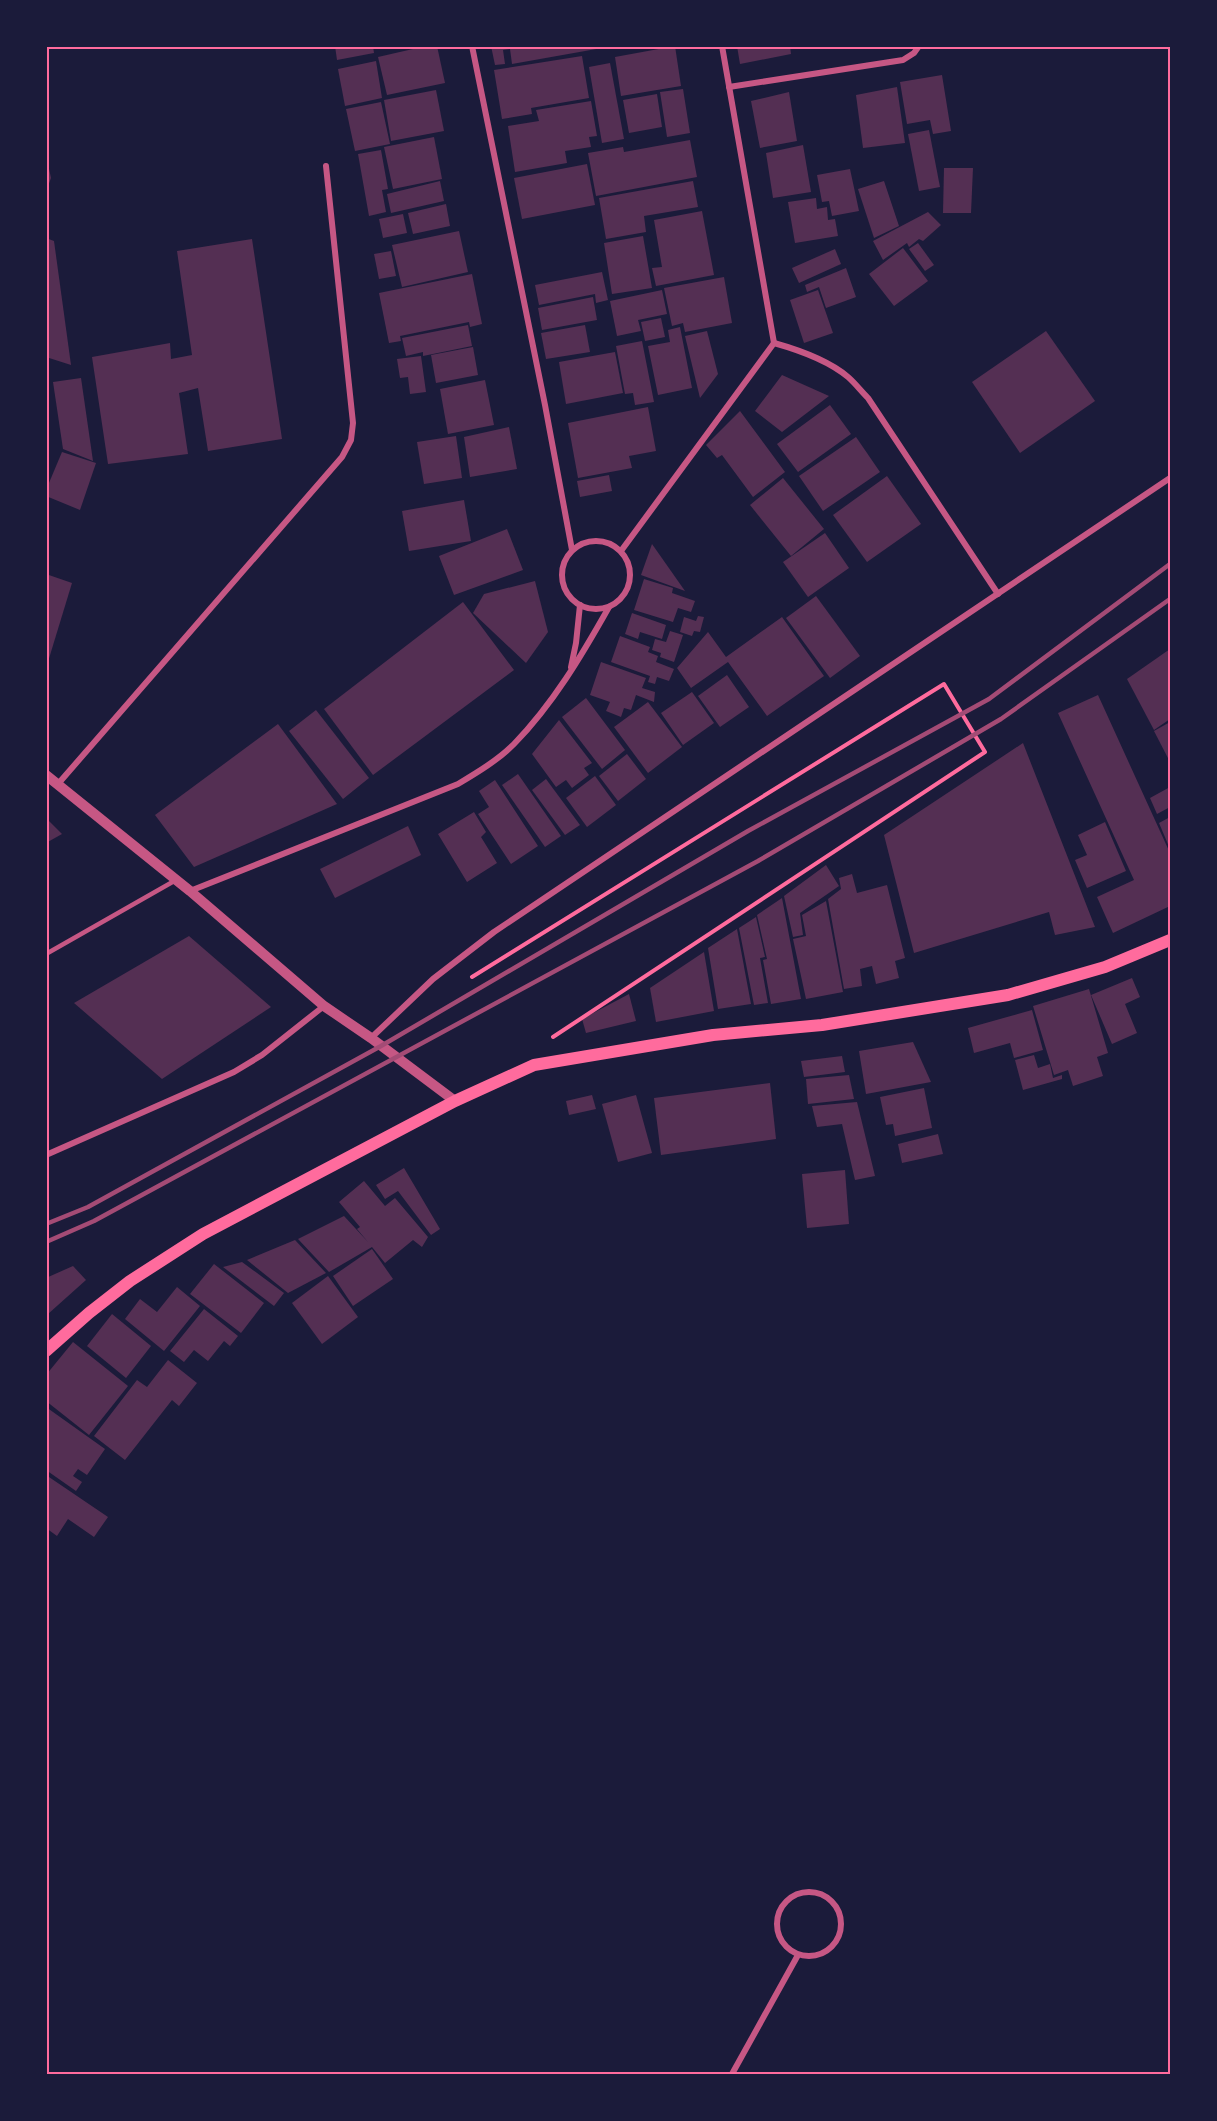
<svg xmlns="http://www.w3.org/2000/svg" width="1217" height="2121" viewBox="0 0 1217 2121" font-family="'Public Sans',sans-serif">
	<rect width="100%" height="100%" fill="#1b1b3a"/>
	<g fill="#542f53">
		<polygon points="335,46 373,46 374,53 337,60"/>
		<polygon points="426,46 437,46 445,83 387,95 378,57"/>
		<polygon points="491,46 602,46 602,48 512,64 510,49 503,50 505,64 495,65"/>
		<polygon points="675,46 681,86 621,96 615,57"/>
		<polygon points="737,46 790,46 791,54 740,64"/>
		<polygon points="582,56 589,98 531,108 532,114 502,119 494,70"/>
		<polygon points="376,61 382,98 345,106 338,69"/>
		<polygon points="610,63 624,139 602,143 589,67"/>
		<polygon points="942,75 951,131 933,134 930,120 907,124 900,82"/>
		<polygon points="897,87 905,143 863,148 856,95"/>
		<polygon points="683,89 690,133 667,137 660,92"/>
		<polygon points="436,90 444,131 391,141 384,100"/>
		<polygon points="789,92 797,141 760,148 751,101"/>
		<polygon points="657,94 662,127 629,133 623,100"/>
		<polygon points="591,101 597,136 589,137 591,147 565,151 567,163 515,172 508,126 539,121 536,110"/>
		<polygon points="381,102 390,144 355,151 346,109"/>
		<polygon points="929,130 940,187 919,191 908,134"/>
		<polygon points="434,137 442,179 393,189 384,147"/>
		<polygon points="690,140 697,177 596,196 588,153 623,147 624,152"/>
		<polygon points="803,145 811,192 773,198 766,153"/>
		<polygon points="381,150 388,189 382,190 386,212 369,216 358,154"/>
		<polygon points="46,155 51,178 47,189 46,189"/>
		<polygon points="587,164 595,205 522,219 514,178"/>
		<polygon points="944,168 973,168 971,213 943,213"/>
		<polygon points="850,169 859,211 832,216 829,201 822,202 817,175"/>
		<polygon points="440,181 444,201 391,213 387,194"/>
		<polygon points="693,181 698,207 644,216 646,232 606,239 599,198"/>
		<polygon points="884,181 899,226 874,238 858,189"/>
		<polygon points="816,198 817,209 827,207 828,220 835,219 838,236 795,243 788,202"/>
		<polygon points="446,204 450,226 413,234 408,213"/>
		<polygon points="702,211 714,275 656,286 652,268 662,267 654,220"/>
		<polygon points="928,212 941,225 923,241 919,239 909,247 907,243 883,260 873,241"/>
		<polygon points="403,214 407,233 383,238 379,219"/>
		<polygon points="459,231 468,272 402,287 392,245"/>
		<polygon points="643,236 652,288 612,294 604,243"/>
		<polygon points="46,238 54,241 71,365 46,357"/>
		<polygon points="252,239 282,439 208,451 198,388 179,393 188,454 108,464 92,357 170,343 171,359 192,355 177,251"/>
		<polygon points="918,243 934,265 925,271 909,249"/>
		<polygon points="903,248 928,281 894,306 869,274"/>
		<polygon points="835,249 841,264 799,283 792,268"/>
		<polygon points="391,251 396,276 379,279 374,254"/>
		<polygon points="846,268 856,297 826,308 819,287 807,292 805,285"/>
		<polygon points="602,272 608,300 596,303 595,294 539,305 535,285"/>
		<polygon points="472,274 482,324 470,327 469,322 400,336 401,341 389,343 379,293"/>
		<polygon points="724,277 732,323 685,332 683,323 672,326 664,288"/>
		<polygon points="662,290 667,314 638,320 641,331 617,336 610,301"/>
		<polygon points="818,290 833,333 804,343 790,300"/>
		<polygon points="593,297 597,320 542,330 538,308"/>
		<polygon points="661,318 665,337 645,341 641,322"/>
		<polygon points="468,325 472,346 423,356 423,352 406,356 402,338"/>
		<polygon points="585,325 590,352 546,359 541,333"/>
		<polygon points="680,327 692,388 658,395 648,346 670,342 668,330"/>
		<polygon points="707,331 718,374 700,398 685,336"/>
		<polygon points="1046,331 1095,401 1020,453 972,382"/>
		<polygon points="642,341 654,402 635,405 633,393 625,394 616,346"/>
		<polygon points="473,347 478,375 436,383 431,355"/>
		<polygon points="615,352 623,393 566,404 559,362"/>
		<polygon points="421,356 426,392 410,394 408,377 400,378 397,359"/>
		<polygon points="782,375 829,396 782,432 755,411"/>
		<polygon points="81,378 93,461 63,449 53,382"/>
		<polygon points="485,380 494,425 448,434 440,389"/>
		<polygon points="830,405 851,434 798,472 777,444"/>
		<polygon points="648,407 656,451 629,456 632,468 578,478 568,423"/>
		<polygon points="740,411 785,472 753,497 722,455 717,458 706,445"/>
		<polygon points="509,427 517,469 470,477 464,437"/>
		<polygon points="456,436 462,478 424,484 417,442"/>
		<polygon points="856,437 880,472 823,511 799,476"/>
		<polygon points="62,452 96,463 80,510 46,496 46,490"/>
		<polygon points="609,475 612,491 580,497 577,481"/>
		<polygon points="887,476 921,524 867,562 833,515"/>
		<polygon points="783,478 824,529 791,556 750,505"/>
		<polygon points="464,500 471,541 409,551 402,511"/>
		<polygon points="507,529 523,570 454,595 439,556"/>
		<polygon points="825,533 849,568 808,597 783,562"/>
		<polygon points="652,544 685,591 641,575"/>
		<polygon points="46,574 72,583 47,665 46,665"/>
		<polygon points="644,579 673,588 672,593 695,601 691,612 678,608 673,622 634,610"/>
		<polygon points="535,581 548,632 526,663 473,613 484,594"/>
		<polygon points="816,596 860,656 830,678 786,618"/>
		<polygon points="463,602 514,670 373,775 324,709"/>
		<polygon points="632,613 666,625 662,639 640,632 638,639 625,634"/>
		<polygon points="698,616 704,617 700,632 694,631 692,636 680,632 684,617 696,621"/>
		<polygon points="782,617 824,676 767,716 728,662 691,688 677,668 708,632 726,657"/>
		<polygon points="670,631 683,635 674,662 660,657 661,653 652,650 655,639 666,642"/>
		<polygon points="620,636 650,647 648,652 658,656 656,662 674,669 669,681 657,677 655,684 648,682 650,676 611,662"/>
		<polygon points="1170,649 1170,719 1154,730 1127,679"/>
		<polygon points="601,662 646,678 642,688 655,692 654,702 636,695 631,710 624,708 621,717 606,711 610,702 590,695"/>
		<polygon points="727,675 749,707 720,727 698,696"/>
		<polygon points="692,692 714,723 683,745 661,713"/>
		<polygon points="1098,695 1170,853 1170,906 1113,933 1097,897 1134,880 1058,713"/>
		<polygon points="586,698 625,750 602,769 562,717"/>
		<polygon points="648,702 682,747 648,773 614,727"/>
		<polygon points="316,710 369,778 343,799 289,731"/>
		<polygon points="559,720 592,763 584,768 589,775 572,788 566,780 556,787 532,754"/>
		<polygon points="1170,722 1170,762 1154,731"/>
		<polygon points="278,724 337,804 194,867 155,815"/>
		<polygon points="1023,743 1095,927 1055,935 1049,912 914,953 884,835"/>
		<polygon points="627,754 646,779 618,801 599,776"/>
		<polygon points="518,774 561,836 545,847 502,785"/>
		<polygon points="595,776 616,805 587,827 566,798"/>
		<polygon points="546,779 580,825 565,835 532,790"/>
		<polygon points="495,780 538,846 511,864 478,814 489,807 479,791"/>
		<polygon points="1170,787 1170,807 1157,814 1150,798"/>
		<polygon points="474,812 486,832 481,837 497,863 467,882 438,834"/>
		<polygon points="1170,817 1170,849 1159,823"/>
		<polygon points="46,818 62,834 46,843"/>
		<polygon points="1105,822 1126,871 1087,888 1075,860 1087,855 1078,835"/>
		<polygon points="408,826 421,855 335,898 320,869"/>
		<polygon points="826,865 839,886 800,913 803,935 793,937 784,896"/>
		<polygon points="852,874 857,893 887,885 905,958 895,961 899,978 876,984 872,966 860,969 862,986 844,989 828,899 841,889 839,878"/>
		<polygon points="782,898 801,999 771,1004 763,960 767,959 757,915"/>
		<polygon points="826,901 843,992 806,999 793,939 806,936 802,915"/>
		<polygon points="756,917 765,957 760,958 768,1003 754,1005 739,928"/>
		<polygon points="737,929 751,1004 718,1009 708,948"/>
		<polygon points="189,936 271,1007 162,1079 74,1003"/>
		<polygon points="704,952 714,1011 656,1022 650,988"/>
		<polygon points="1132,978 1140,997 1125,1004 1137,1033 1112,1044 1091,995"/>
		<polygon points="1089,989 1108,1053 1097,1057 1103,1076 1073,1086 1068,1070 1054,1075 1033,1006"/>
		<polygon points="629,994 636,1021 586,1033 582,1019"/>
		<polygon points="1032,1010 1043,1050 1014,1058 1010,1043 974,1053 968,1028"/>
		<polygon points="913,1042 931,1082 866,1094 859,1051"/>
		<polygon points="1034,1055 1038,1068 1050,1064 1053,1078 1062,1075 1062,1079 1023,1090 1015,1060"/>
		<polygon points="842,1056 845,1072 804,1077 801,1061"/>
		<polygon points="849,1075 854,1099 808,1104 806,1079"/>
		<polygon points="770,1083 776,1139 661,1155 654,1098"/>
		<polygon points="924,1088 932,1128 895,1136 893,1124 886,1125 880,1097"/>
		<polygon points="592,1095 596,1109 569,1115 566,1101"/>
		<polygon points="636,1095 652,1153 618,1162 602,1104"/>
		<polygon points="857,1102 875,1176 855,1180 842,1124 817,1127 812,1106"/>
		<polygon points="938,1134 943,1154 902,1163 898,1144"/>
		<polygon points="404,1168 440,1229 431,1235 398,1191 385,1199 376,1185"/>
		<polygon points="845,1170 849,1224 807,1228 802,1174"/>
		<polygon points="364,1181 385,1206 395,1198 428,1237 422,1247 413,1240 385,1263 372,1247 329,1272 298,1239 344,1216 368,1242 357,1229 360,1227 339,1202"/>
		<polygon points="295,1240 326,1273 288,1293 247,1260"/>
		<polygon points="372,1249 393,1279 353,1306 333,1276"/>
		<polygon points="242,1262 284,1293 274,1306 223,1267"/>
		<polygon points="214,1264 264,1303 241,1333 190,1294"/>
		<polygon points="73,1266 86,1280 48,1314 46,1313 46,1278"/>
		<polygon points="328,1276 358,1317 322,1344 292,1303"/>
		<polygon points="177,1287 200,1306 164,1351 125,1319 140,1299 157,1312"/>
		<polygon points="204,1309 238,1336 230,1346 224,1341 208,1361 194,1350 184,1362 170,1351"/>
		<polygon points="112,1314 151,1346 126,1378 87,1346"/>
		<polygon points="73,1342 128,1386 89,1435 46,1401 46,1375"/>
		<polygon points="168,1360 197,1383 179,1406 172,1400 125,1460 94,1436 137,1380 147,1387"/>
		<polygon points="46,1407 105,1449 87,1475 78,1469 73,1476 82,1482 76,1491 46,1470"/>
		<polygon points="46,1475 108,1517 94,1537 68,1519 57,1536 46,1528"/>
	</g>
	<g fill="none" stroke-linecap="round" stroke-linejoin="round">
		<polyline stroke="#ff6b9d" stroke-width="4" points="472,977 944,684 985,752 553,1037"/>
		<polyline stroke="#c65784" stroke-width="4.5" points="46,954 176,880"/>
		<g stroke="#c65784" stroke-width="6">
			<polyline points="472,46 545,405 572,550"/>
			<polyline points="722,46 774,343"/>
			<polyline points="729,87 903,60 914,53 919,46"/>
			<path d="M774 343C799 350 828 360 848 377 855 383 861 391 868 398L998 594"/>
			<circle cx="596" cy="575" r="34"/>
			<polyline points="621,551 774,343"/>
			<polyline points="571,667 576,643 580,605"/>
			<polyline points="58,784 342,457 351,440 353,423 326,166"/>
			<path d="M190 891 458 784C478 772 498 760 514 744 553 704 582 655 609 607"/>
			<polyline points="371,1038 433,979 494,932 1170,478"/>
			<polyline points="46,1155 234,1072 262,1055 324,1006"/>
			<circle cx="809" cy="1924" r="32"/>
			<polyline points="732,2074 798,1955"/>
		</g>
		<polyline stroke="#c65784" stroke-width="10" points="46,775 190,891 324,1006 371,1038 455,1101"/>
		<polyline stroke="#ff6b9d" stroke-width="12" points="46,1351 89,1313 130,1281 203,1234 455,1101 534,1065 713,1035 822,1025 1008,995 1105,967 1170,940"/>
		<g stroke="#a44b75" stroke-width="4.5">
			<polyline points="46,1224 88,1207 381,1046 748,831 989,699 1170,564"/>
			<polyline points="46,1242 94,1221 758,861 1001,719 1170,599"/>
		</g>
	</g>
	<rect width="1217" height="2121" fill="none" stroke="#1b1b3a" stroke-width="96"/>
	<rect x="48" y="48" width="1121" height="2025" fill="none" stroke="#ff6b9d" stroke-width="2"/>
</svg>
